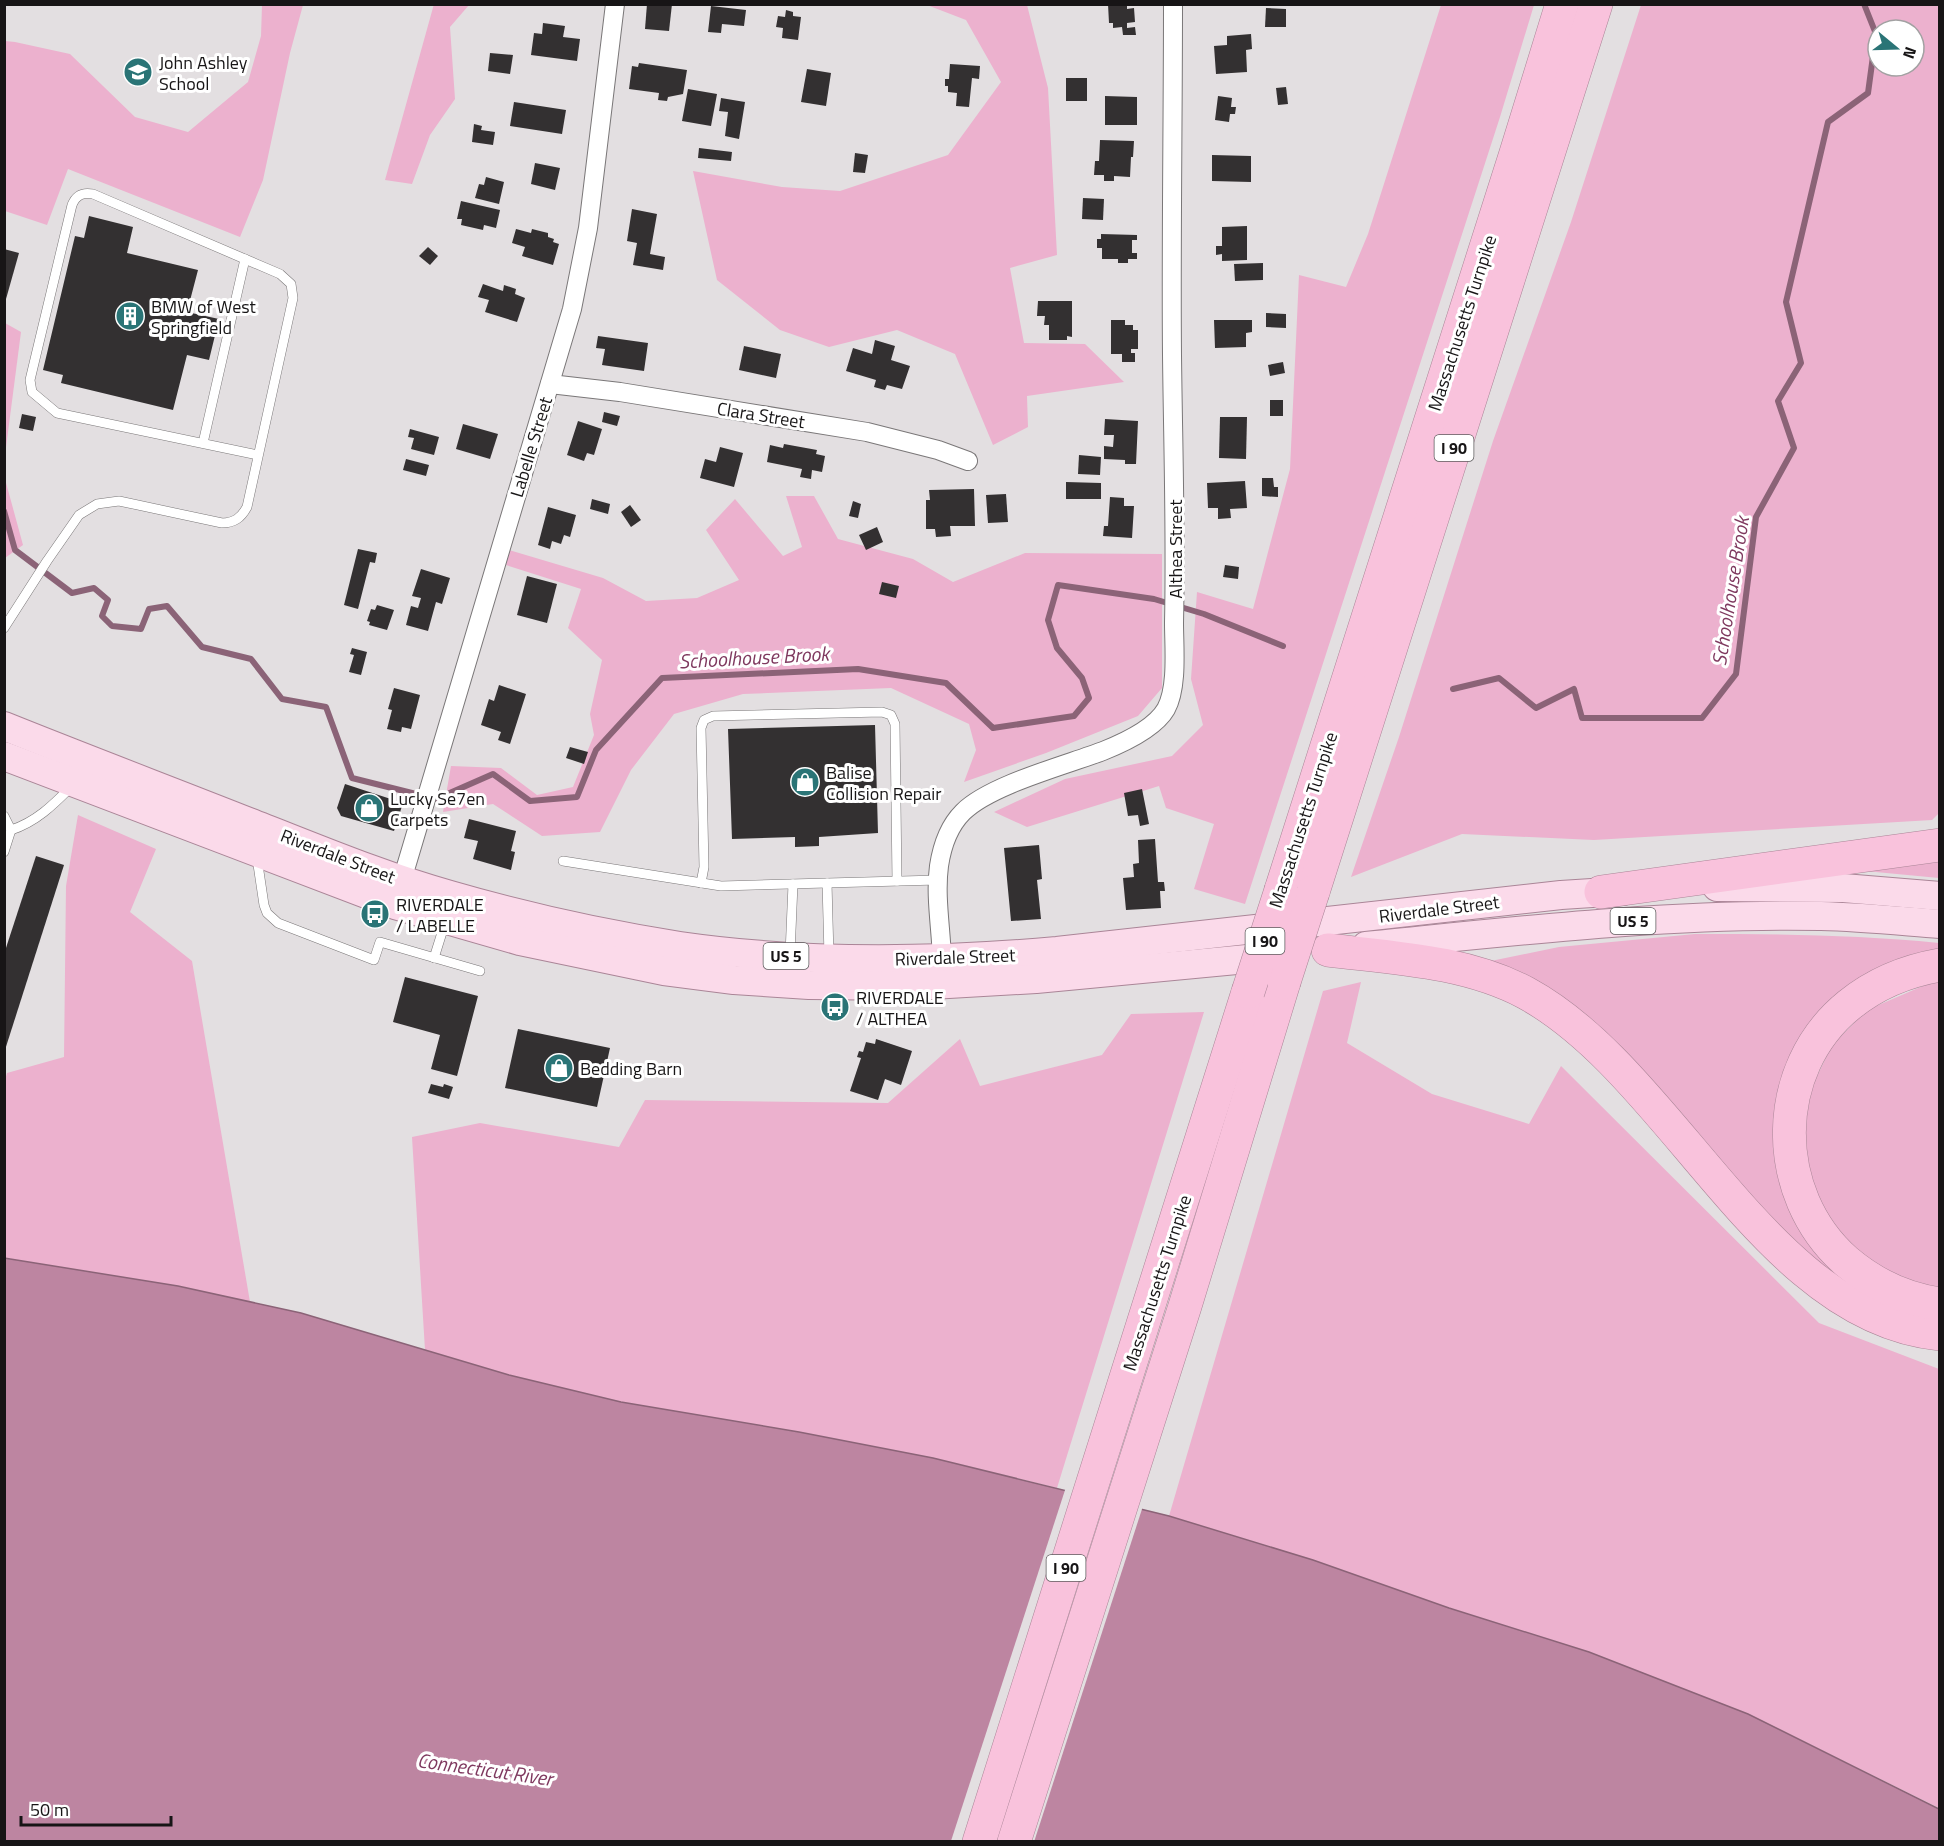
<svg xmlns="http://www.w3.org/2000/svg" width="1944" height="1846" viewBox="0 0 1944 1846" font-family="'Titillium Web',sans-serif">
	<rect width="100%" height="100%" fill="#e3dfe1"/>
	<g fill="#ecb1ce" fill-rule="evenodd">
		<polygon points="434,4 469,5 450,27 455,99 430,135 412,184 385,180"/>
		<polygon points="262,5 303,5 290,53 263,180 240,237 68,169 47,225 5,211 5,41 15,42 70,54 135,117 188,132 248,82 261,36"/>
		<polygon points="927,5 1027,5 1048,88 1057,255 1010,268 1024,343 1085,344 1124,382 1027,396 1028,427 993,445 955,354 897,330 829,347 780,330 717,280 693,171 782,187 840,191 948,155 1001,82 966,20"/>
		<polygon points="1441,5 1534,5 1500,117 1245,904 1194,889 1214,824 1166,808 1159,786 1027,827 994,812 1065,779 1172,756 1203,725 1191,679 1197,592 1253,609 1290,469 1299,275 1346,287 1368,234"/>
		<path d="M1641 5H1939V813L1932 820 1594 840 1462 834 1351 877 1399 737 1493 441 1571 222ZM1878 30H1914V66H1878Z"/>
		<polygon points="5,323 21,332 5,455"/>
		<polygon points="5,479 23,545 5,558 4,557"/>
		<polygon points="786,496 814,496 838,539 913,559 953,582 1025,553 1162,554 1162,688 1138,716 1046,753 964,782 976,750 969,724 891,688 743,694 674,714 631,770 600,832 542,836 493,804 443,812 451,766 501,768 537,795 573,787 594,735 590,714 602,660 568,628 581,589 506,565 509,550 603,578 646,601 697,598 739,580 706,530 735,499 783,556 802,547"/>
		<polygon points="78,815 156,849 130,912 192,961 250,1302 178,1286 5,1258 5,1080 7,1073 64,1057 66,886"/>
		<polygon points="1939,854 1939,878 1844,869"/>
		<path d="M1695 934C1777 934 1858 935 1939 943V953L1836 996 1775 1146 1851 1281 1824 1271 1486 962 1559 947Z"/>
		<polygon points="1939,979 1939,1288 1923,1287 1862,1262 1820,1207 1802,1146 1811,1089 1832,1045 1867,1010"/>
		<polygon points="1361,982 1347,1043 1432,1094 1529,1124 1561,1066 1819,1323 1939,1369 1939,1808 1748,1714 1589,1652 1449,1608 1313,1560 1169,1516 1323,991"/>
		<polygon points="1204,1012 1057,1488 933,1458 799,1432 621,1402 509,1375 425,1350 412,1137 480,1123 619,1147 645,1100 888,1103 960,1039 980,1086 1102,1055 1131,1014"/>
	</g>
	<polygon fill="#bd85a1" stroke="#8b6377" stroke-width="1.5" points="4,1258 178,1286 301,1313 509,1375 621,1402 799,1432 933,1458 1169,1516 1313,1560 1449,1608 1589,1652 1748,1714 1939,1809 1939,1841 5,1841"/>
	<polygon fill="#e3dfe1" points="1066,1487 1143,1506 1034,1842 951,1841"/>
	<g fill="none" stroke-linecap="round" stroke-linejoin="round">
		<g stroke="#8b6377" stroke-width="6">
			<polyline points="4,511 15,550 72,593 94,588 108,600 102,616 112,626 141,629 149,609 167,606 202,647 251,659 282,699 326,707 352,778 436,799 493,774 530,801 577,797 596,750 662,678 858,669 946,683 993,728 1074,716 1089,698 1082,678 1057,648 1048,620 1058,585 1154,599 1204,614 1283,646"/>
			<polyline points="1453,689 1499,678 1536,708 1574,689 1582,718 1702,718 1736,674 1756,517 1794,448 1778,401 1801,363 1786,302 1828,122 1868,93 1876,34 1864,4"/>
		</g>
	</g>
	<g fill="#333031">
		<polygon points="647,4 672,4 669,31 645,29"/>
		<polygon points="1108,4 1127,4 1127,9 1134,8 1135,22 1127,23 1127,28 1135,27 1136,35 1123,35 1122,27 1113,28 1113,23 1109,23"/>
		<polygon points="711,6 746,10 744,26 722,24 721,33 708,32"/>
		<polygon points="1266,8 1286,9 1286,27 1265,27"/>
		<polygon points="786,10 793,12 793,16 801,17 798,40 782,38 783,28 776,27 778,16 785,17"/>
		<polygon points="543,23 565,26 563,37 580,39 577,61 531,55 534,33 542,34"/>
		<polygon points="1251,34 1252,49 1246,50 1247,72 1216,74 1214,46 1227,45 1227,36"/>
		<polygon points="490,53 513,55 510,74 488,71"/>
		<polygon points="639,63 687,70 683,94 668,97 667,101 658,100 659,93 629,89 632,66 638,67"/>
		<polygon points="950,64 980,66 979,79 972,78 969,107 956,106 957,93 948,92 948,86 945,86 945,79 949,79"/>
		<polygon points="807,69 831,73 826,106 801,102"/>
		<rect x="1066" y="78" width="21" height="23"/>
		<polygon points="1286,87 1288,104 1278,105 1276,88"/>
		<polygon points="688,89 717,94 711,126 682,121"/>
		<polygon points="1105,96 1137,97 1137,125 1105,125"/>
		<polygon points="1218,96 1232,98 1231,107 1236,107 1235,114 1230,114 1229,122 1215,120"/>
		<polygon points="721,98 745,102 739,139 725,136 728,112 719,111"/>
		<polygon points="514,102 566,110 562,134 510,126"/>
		<polygon points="474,124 482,126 481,130 495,132 493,145 472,142"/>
		<polygon points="1100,140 1134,141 1133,157 1131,157 1130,177 1114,176 1114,181 1104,181 1104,175 1094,175 1095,161 1099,161"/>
		<polygon points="699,148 732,152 731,161 698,158"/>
		<polygon points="855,153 868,155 865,173 853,172"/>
		<polygon points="1212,155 1251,156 1251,182 1212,181"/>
		<polygon points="535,163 560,168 555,190 531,184"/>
		<polygon points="486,177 504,182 499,204 475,198 479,184 484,185"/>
		<polygon points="1083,198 1104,199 1103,220 1082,219"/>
		<polygon points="461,201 500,210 496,228 484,225 483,230 461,225 462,219 457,219"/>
		<polygon points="632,209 657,214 650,254 665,257 663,270 633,265 637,243 627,241"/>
		<polygon points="89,216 133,227 127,253 198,270 187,312 219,319 209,360 187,355 173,410 61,383 63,375 43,370 75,236 84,238"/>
		<polygon points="1247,226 1247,260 1222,261 1222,254 1216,255 1216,246 1222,246 1222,227"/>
		<polygon points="516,229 531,233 532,229 548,233 548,237 554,239 553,242 559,244 553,265 522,256 525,247 512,243"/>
		<polygon points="1101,234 1137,235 1137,240 1132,240 1132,253 1137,253 1137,259 1128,259 1128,263 1118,263 1118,259 1102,259 1102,248 1097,248 1097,239 1101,239"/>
		<polygon points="428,247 438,256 430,265 419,256"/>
		<polygon points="4,249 19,253 6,299 4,298"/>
		<polygon points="1263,263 1263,280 1235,281 1234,264"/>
		<polygon points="483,284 503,291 504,285 516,289 515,294 525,298 517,322 485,312 489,300 478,297"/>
		<polygon points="1038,301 1072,301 1072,337 1067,336 1067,340 1049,340 1049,325 1044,325 1045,316 1037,316"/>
		<polygon points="1266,313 1286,314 1286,328 1266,327"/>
		<polygon points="1111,320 1125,320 1125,325 1133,325 1133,330 1138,330 1138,349 1131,349 1131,353 1135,353 1135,362 1122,362 1122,354 1111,354"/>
		<polygon points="1214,320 1252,320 1252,332 1246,333 1246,347 1215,348"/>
		<polygon points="598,336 648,343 644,371 602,365 605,349 596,348"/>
		<polygon points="875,340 895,346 891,360 910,366 902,389 887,385 885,390 874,387 876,380 846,371 853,348 872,354"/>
		<polygon points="744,346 781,354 776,378 739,370"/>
		<polygon points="1283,362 1285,373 1270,376 1268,365"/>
		<rect x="1270" y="400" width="13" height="16"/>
		<polygon points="604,412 620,416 617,426 602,422"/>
		<polygon points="22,414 36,417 33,431 19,428"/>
		<polygon points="1220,417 1247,417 1246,459 1219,458"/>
		<polygon points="1105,419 1138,421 1136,464 1125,464 1125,460 1104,459 1104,446 1113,447 1114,435 1104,435"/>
		<polygon points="578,421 602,429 594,455 587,453 584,461 567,455"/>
		<polygon points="463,424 498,434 490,459 456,449"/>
		<polygon points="410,429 439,437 434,455 411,449 414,438 408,437"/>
		<polygon points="784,444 817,450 816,454 825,456 822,472 812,470 811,479 800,477 802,469 767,462 770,445 783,448"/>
		<polygon points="720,447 743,453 734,487 700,478 705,459 716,462"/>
		<polygon points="1079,455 1101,457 1100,475 1078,474"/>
		<polygon points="406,459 429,465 426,476 403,470"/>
		<polygon points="1262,478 1273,478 1274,487 1278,487 1278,497 1262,496"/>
		<polygon points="1245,481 1247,508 1230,509 1231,518 1218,519 1218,508 1208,508 1207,483"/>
		<polygon points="1066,482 1101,483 1101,499 1066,499"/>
		<polygon points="974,489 975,526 950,526 951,536 936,537 935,529 926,529 926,500 930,500 929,490"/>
		<polygon points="1006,494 1008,522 988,523 986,495"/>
		<polygon points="1110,497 1124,498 1124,506 1134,506 1132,538 1103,536 1104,526 1108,526"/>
		<polygon points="592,499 610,504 608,514 590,509"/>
		<polygon points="853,501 861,504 858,518 849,516"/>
		<polygon points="630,505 641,520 631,527 621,512"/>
		<polygon points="548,507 576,515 570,537 564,535 561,544 552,541 550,549 538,545"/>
		<polygon points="877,527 883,542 866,550 859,535"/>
		<polygon points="358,549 377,553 375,563 370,562 358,609 344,605"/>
		<polygon points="1225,565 1239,567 1238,579 1223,577"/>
		<polygon points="421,569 450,578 442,604 436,602 428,631 406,625 411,606 418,608 421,598 412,596"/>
		<polygon points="527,576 557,584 547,623 517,615"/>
		<polygon points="882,582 899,586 896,598 879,594"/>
		<polygon points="377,605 394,610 387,630 369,625 370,622 367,621 371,609 375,610"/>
		<polygon points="352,648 367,652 361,675 349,672 354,655 350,654"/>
		<polygon points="499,685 526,694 510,744 498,740 501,732 481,725 489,699 494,701"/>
		<polygon points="394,688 420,695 411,729 402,727 401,732 387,729 392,710 388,709"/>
		<polygon points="875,725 878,833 819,837 819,846 795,847 795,837 732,839 728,729"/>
		<polygon points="570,747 588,752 584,764 566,758"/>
		<polygon points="345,784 403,803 394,831 341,816 337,808"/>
		<polygon points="1142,789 1149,824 1140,826 1138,815 1128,816 1124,793"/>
		<polygon points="469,819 516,831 511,851 515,852 511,870 473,859 478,841 464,838"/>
		<polygon points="1155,839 1158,882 1164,882 1165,891 1160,891 1161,908 1126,910 1123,878 1134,877 1133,864 1139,863 1138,840"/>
		<polygon points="1039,845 1042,879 1037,880 1041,919 1011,921 1004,848"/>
		<polygon points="36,856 64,865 4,1053 4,954"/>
		<polygon points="405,977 478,996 457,1076 431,1069 440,1035 393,1022"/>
		<polygon points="518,1029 610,1048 597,1107 505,1088"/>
		<polygon points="876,1039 912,1051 901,1085 885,1079 878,1100 850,1091 861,1058 857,1057 859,1051 863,1052 866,1042 875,1044"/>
		<polygon points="431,1084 443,1087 444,1084 453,1087 449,1099 428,1093"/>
	</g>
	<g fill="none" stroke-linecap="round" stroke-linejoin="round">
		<g stroke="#7a7778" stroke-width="10">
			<g id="service">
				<polyline points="203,443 245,259"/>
				<path d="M4 628 47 561 79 515 97 504 119 501 222 523C234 523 241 518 247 507L293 298 291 284 280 274 93 194C83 192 76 195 72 205L30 380 32 392 57 413 258 455"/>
				<polyline points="4,816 11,830 4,852"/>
				<path d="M11 830C36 822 53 805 71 787"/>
				<polyline points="257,858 264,905 267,913 278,923 374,960 380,942 480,971"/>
				<polyline points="563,861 721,886 938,880"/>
				<polyline points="701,883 704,867 701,728 704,720 713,716 882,712 891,715 895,724 897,881"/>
				<polyline points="827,883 829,956"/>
				<polyline points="790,954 793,884"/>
				<polyline points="434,958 445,923"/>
			</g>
		</g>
		<g stroke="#7a7778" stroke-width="20">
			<g id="minor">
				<polyline points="550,384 620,392 867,432 938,450 968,461"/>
				<polyline points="402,880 572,309 588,228 615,4"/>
				<path d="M942 959C941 928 935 896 939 866 942 846 949 826 963 812 990 785 1066 765 1103 751 1123 743 1155 728 1166 709 1178 687 1174 647 1174 623 1176 533 1173 444 1172 355 1171 238 1173 121 1173 4"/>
			</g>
		</g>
		<g stroke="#aa8597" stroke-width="30">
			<g id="primary">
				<path d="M4 726C86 759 168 790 249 822 316 848 382 876 450 895 526 917 602 934 680 946 805 964 932 962 1057 951L1561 895 1623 891"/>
				<polyline points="4,756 395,905 520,941 664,971 734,980 809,985 914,986 1036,979 1278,956"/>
				<polyline points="1717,887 1843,888 1940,896"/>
				<path d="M1366 946C1517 931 1669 913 1821 916 1861 917 1900 921 1940 924"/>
			</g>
		</g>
		<g stroke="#aa8597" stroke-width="34">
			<g id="motorway">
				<polyline points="1281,890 1516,153 1562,4"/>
				<polyline points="1313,892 1596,4"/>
				<polyline points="1601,892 1940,845"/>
				<path d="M1328 950C1394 958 1466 961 1526 993 1673 1073 1766 1318 1940 1334"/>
				<path d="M1940 965C1906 971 1876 983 1849 1005 1770 1069 1770 1194 1846 1261 1873 1284 1905 1299 1940 1304"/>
				<polyline points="979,1842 1248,992"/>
				<polyline points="1014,1842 1185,1306 1284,982"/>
			</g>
		</g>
		<use href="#service" stroke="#fff" stroke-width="9"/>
		<use href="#minor" stroke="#fff" stroke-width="18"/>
		<use href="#primary" stroke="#fbdaea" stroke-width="28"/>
		<use href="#motorway" stroke="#f9c2dc" stroke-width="33"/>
		<g stroke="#aa8597" stroke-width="34" stroke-linecap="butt">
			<g id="motorway-bridge">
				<polyline points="1284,982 1313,892"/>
				<polyline points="1248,992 1281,890"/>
			</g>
		</g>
		<use href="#motorway-bridge" stroke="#f9c2dc" stroke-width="33"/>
	</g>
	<defs>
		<g id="school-disc" transform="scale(1.5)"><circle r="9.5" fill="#2a7476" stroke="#fff"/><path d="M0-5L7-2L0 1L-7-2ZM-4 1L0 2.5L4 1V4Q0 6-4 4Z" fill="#fff"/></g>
		<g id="building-disc" transform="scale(1.5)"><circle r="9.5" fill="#2a7476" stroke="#fff"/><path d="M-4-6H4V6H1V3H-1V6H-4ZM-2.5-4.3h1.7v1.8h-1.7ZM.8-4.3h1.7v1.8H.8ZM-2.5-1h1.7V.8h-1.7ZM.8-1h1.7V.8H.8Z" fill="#fff"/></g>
		<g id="shop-disc" transform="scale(1.5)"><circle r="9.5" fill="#2a7476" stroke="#fff"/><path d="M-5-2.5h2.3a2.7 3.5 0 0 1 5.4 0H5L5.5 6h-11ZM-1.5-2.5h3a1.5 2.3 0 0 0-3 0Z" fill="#fff"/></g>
		<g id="bus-disc" transform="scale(1.5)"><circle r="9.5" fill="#2a7476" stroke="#fff"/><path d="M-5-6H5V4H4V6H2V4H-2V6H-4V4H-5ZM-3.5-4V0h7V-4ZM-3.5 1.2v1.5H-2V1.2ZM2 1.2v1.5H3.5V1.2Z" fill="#fff"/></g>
	</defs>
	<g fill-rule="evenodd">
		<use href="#school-disc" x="138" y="72"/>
		<use href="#building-disc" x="130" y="316"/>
		<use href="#shop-disc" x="805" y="782"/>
		<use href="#shop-disc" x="369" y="808"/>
		<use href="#bus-disc" x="375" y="914"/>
		<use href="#bus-disc" x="835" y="1007"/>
		<use href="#shop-disc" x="559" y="1068"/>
	</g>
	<g text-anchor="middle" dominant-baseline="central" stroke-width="6" stroke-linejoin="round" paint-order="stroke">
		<g fill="#fff" stroke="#5d5b5c" stroke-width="1.5">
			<rect x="1434.5" y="435" width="39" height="26" rx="4.5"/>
			<rect x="1610.5" y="908" width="45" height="26" rx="4.5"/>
			<rect x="1245.5" y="928" width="39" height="26" rx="4.5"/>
			<rect x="763.5" y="943" width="45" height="26" rx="4.5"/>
			<rect x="1046.5" y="1555" width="39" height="26" rx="4.5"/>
		</g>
		<g font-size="16" font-weight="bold" fill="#171516">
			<text x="1454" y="448">I 90</text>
			<text x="1633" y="921">US 5</text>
			<text x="1265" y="941">I 90</text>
			<text x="786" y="956">US 5</text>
			<text x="1066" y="1568">I 90</text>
		</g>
		<g font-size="18" fill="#171516" stroke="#fff" text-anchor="start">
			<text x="159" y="62">John Ashley<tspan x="159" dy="21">School</tspan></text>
			<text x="151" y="306">BMW of West<tspan x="151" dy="21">Springfield</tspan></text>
			<text x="826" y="772">Balise<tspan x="826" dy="21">Collision Repair</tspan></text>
			<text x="390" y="798">Lucky Se7en<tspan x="390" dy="21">Carpets</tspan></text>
			<text x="396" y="904">RIVERDALE<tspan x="396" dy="21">/ LABELLE</tspan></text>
			<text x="856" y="997">RIVERDALE<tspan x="856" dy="21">/ ALTHEA</tspan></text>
			<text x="580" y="1068">Bedding Barn</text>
		</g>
		<g font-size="18" fill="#171516" stroke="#fff">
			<text transform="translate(1462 323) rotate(-72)">Massachusetts Turnpike</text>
			<text transform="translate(761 415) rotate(9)">Clara Street</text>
			<text transform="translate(531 447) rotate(-73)">Labelle Street</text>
			<text transform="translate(1175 549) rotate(-90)">Althea Street</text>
			<text transform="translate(1303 820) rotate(-72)">Massachusetts Turnpike</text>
			<text transform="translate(338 856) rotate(21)">Riverdale Street</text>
			<text transform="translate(1439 909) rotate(-7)">Riverdale Street</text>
			<text transform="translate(955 957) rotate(-2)">Riverdale Street</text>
			<text transform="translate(1157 1283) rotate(-72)">Massachusetts Turnpike</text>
		</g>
		<g font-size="20" font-style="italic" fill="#7f395f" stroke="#fff">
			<text transform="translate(1730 591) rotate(-81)">Schoolhouse Brook</text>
			<text transform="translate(754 657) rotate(-3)">Schoolhouse Brook</text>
			<text transform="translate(485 1769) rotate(8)">Connecticut River</text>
		</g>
	</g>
	<rect width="1944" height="1846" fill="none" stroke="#171516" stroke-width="12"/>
	<g transform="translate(1896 48) rotate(109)"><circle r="28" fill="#ffffff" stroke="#a2a1a2" stroke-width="1.5"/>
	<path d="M0-4.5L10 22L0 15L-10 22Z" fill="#2a7476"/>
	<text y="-9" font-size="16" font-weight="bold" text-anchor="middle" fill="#171516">N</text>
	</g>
	<path d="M21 1816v9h150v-9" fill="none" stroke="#171516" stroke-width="3"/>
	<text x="30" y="1816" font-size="18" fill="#171516" stroke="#ffffff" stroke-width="4.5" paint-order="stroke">50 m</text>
</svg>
